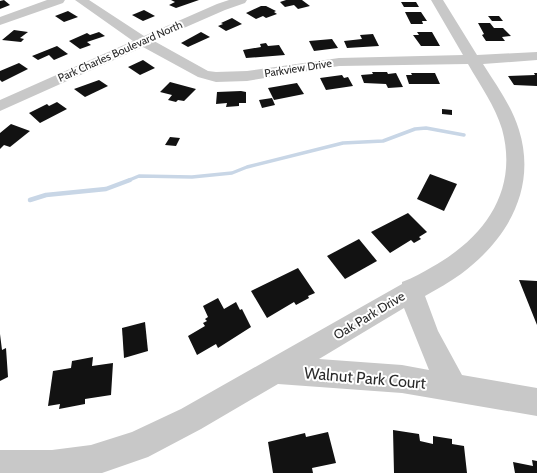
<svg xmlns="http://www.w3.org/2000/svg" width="537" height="473" viewBox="0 0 537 473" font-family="Cabin,sans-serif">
	<rect width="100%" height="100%" fill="#fff"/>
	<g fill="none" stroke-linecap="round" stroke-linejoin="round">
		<polyline stroke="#c8d6e6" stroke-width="3.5" points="127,181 139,176 192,177 232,173 247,167 343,143 383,141 415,129 426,128 464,135"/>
		<polyline stroke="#c8d6e6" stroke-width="4.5" points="30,200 46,195 106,189 130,180"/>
	</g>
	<g fill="#121212">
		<polygon points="4,0 10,5 0,9 0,1"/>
		<polygon points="171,0 199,0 176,8 169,5 175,2"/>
		<polygon points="286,0 302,0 310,6 298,9 294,5 285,7 280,2"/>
		<polygon points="401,2 416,2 419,7 404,7"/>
		<polygon points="261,6 266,6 276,11 274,12 277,14 266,18 263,16 256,19 246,13"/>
		<polygon points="144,10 155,16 143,21 132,15"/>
		<polygon points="68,11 78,17 64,22 55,16"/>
		<polygon points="405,12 421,12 427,21 422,21 423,24 411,24"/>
		<polygon points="488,16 499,16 503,21 492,21"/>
		<polygon points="232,18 242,24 226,31 218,26 223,24 221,23"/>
		<polygon points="478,23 490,23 494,28 503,28 511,36 502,37 505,41 486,41 482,35 484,34"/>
		<polygon points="14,30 28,32 20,38 24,39 21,42 2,40"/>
		<polygon points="99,32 105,36 87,42 91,45 80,49 69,41 87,33 90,35"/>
		<polygon points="201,32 210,37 188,47 181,43"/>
		<polygon points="417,32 432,32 440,46 421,46 413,35 419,35"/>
		<polygon points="373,34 379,46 347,48 344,41 362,39 360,35"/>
		<polygon points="332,39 338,48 314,51 309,41"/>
		<polygon points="266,43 268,46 279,45 285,55 246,58 243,50 261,47 260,44"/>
		<polygon points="57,46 68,54 54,60 49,55 38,60 32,56"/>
		<polygon points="143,60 155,68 140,75 128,67"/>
		<polygon points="19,63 28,69 2,82 0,80 0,71"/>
		<polygon points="372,72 387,72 388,74 396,73 403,87 388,88 386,84 364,83 361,75 373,74"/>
		<polygon points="411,73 435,73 440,84 409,84 406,75 412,75"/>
		<polygon points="534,73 537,73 537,86 514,85 508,76 535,75"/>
		<polygon points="342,75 344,78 348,77 353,86 326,90 320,78"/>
		<polygon points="99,80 108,86 85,97 74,89"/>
		<polygon points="170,82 196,89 184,101 178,100 176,102 168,100 172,95 160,92"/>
		<polygon points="297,83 304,94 274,100 268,88"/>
		<polygon points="241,91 246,92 246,103 239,103 239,106 226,107 227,103 216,104 217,92"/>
		<polygon points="272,98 275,105 262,108 259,100"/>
		<polygon points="57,102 67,109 40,123 29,113 47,104 49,106"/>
		<polygon points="442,109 452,110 452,115 442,114"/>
		<polygon points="11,124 30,131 10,147 4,145 0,149 0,133"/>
		<polygon points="170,137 180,138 176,146 165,145"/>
		<polygon points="430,174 457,184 444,211 417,199"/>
		<polygon points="408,213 427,232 419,237 421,239 414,243 411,240 390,253 371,232"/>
		<polygon points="359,239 377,261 345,279 327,256"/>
		<polygon points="298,268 315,293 308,296 309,298 296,305 294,302 267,318 251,291"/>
		<polygon points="519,280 537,281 537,325"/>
		<polygon points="218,298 224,309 236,302 240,310 242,309 251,327 218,348 216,344 197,355 188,336 205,326 203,323 207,321 205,319 208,317 203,306"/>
		<polygon points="145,322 148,351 124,358 122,328"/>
		<polygon points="0,334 2,350 6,348 8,377 0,381"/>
		<polygon points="93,357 92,366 113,363 111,395 85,399 85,404 59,409 60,404 48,406 53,371 71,368 72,361"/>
		<polygon points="393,430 419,434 420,441 433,444 433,436 452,439 452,444 464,446 467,473 394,473"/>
		<polygon points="328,432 336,463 312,468 313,473 273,473 268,442 305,433 306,437"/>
		<polygon points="532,460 537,461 537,473 515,473 513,462 533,466"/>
	</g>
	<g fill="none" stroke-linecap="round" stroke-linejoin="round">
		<g fill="#c8c8c8" fill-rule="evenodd">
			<polygon points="47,0 65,0 63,3 0,25 0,17"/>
			<path d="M75 0H89L144 36 217 4 229 0H247L245 3 225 10 154 41 208 71 216 72 247 71 339 58 463 55 431 0H443L477 55 537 52V60L483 64C496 85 512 106 519 130 537 188 508 239 461 274 450 282 437 289 425 296L438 331 462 375 537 388V416L402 393 278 384 201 429 148 457 102 473H0V450H52L91 445 132 432 181 409 402 284V282C413 278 423 272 432 267 484 238 519 191 502 129 495 106 480 85 468 64L339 66 247 81 216 82 198 77 143 47 0 111V100L133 41ZM404 308 429 370 402 365 319 359Z"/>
		</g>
	</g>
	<g text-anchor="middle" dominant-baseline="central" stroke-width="4" stroke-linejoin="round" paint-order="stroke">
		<g font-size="11" fill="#2b2b2b" stroke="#fff">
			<text transform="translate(120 51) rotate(-24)">Park Charles Boulevard North</text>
			<text transform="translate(298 68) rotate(-9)">Parkview Drive</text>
		</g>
		<g font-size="13" fill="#2b2b2b" stroke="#fff">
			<text transform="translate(369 315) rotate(-31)">Oak Park Drive</text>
		</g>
		<g font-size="16" fill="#2b2b2b" stroke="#fff">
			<text transform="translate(365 378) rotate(5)">Walnut Park Court</text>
		</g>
	</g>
</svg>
